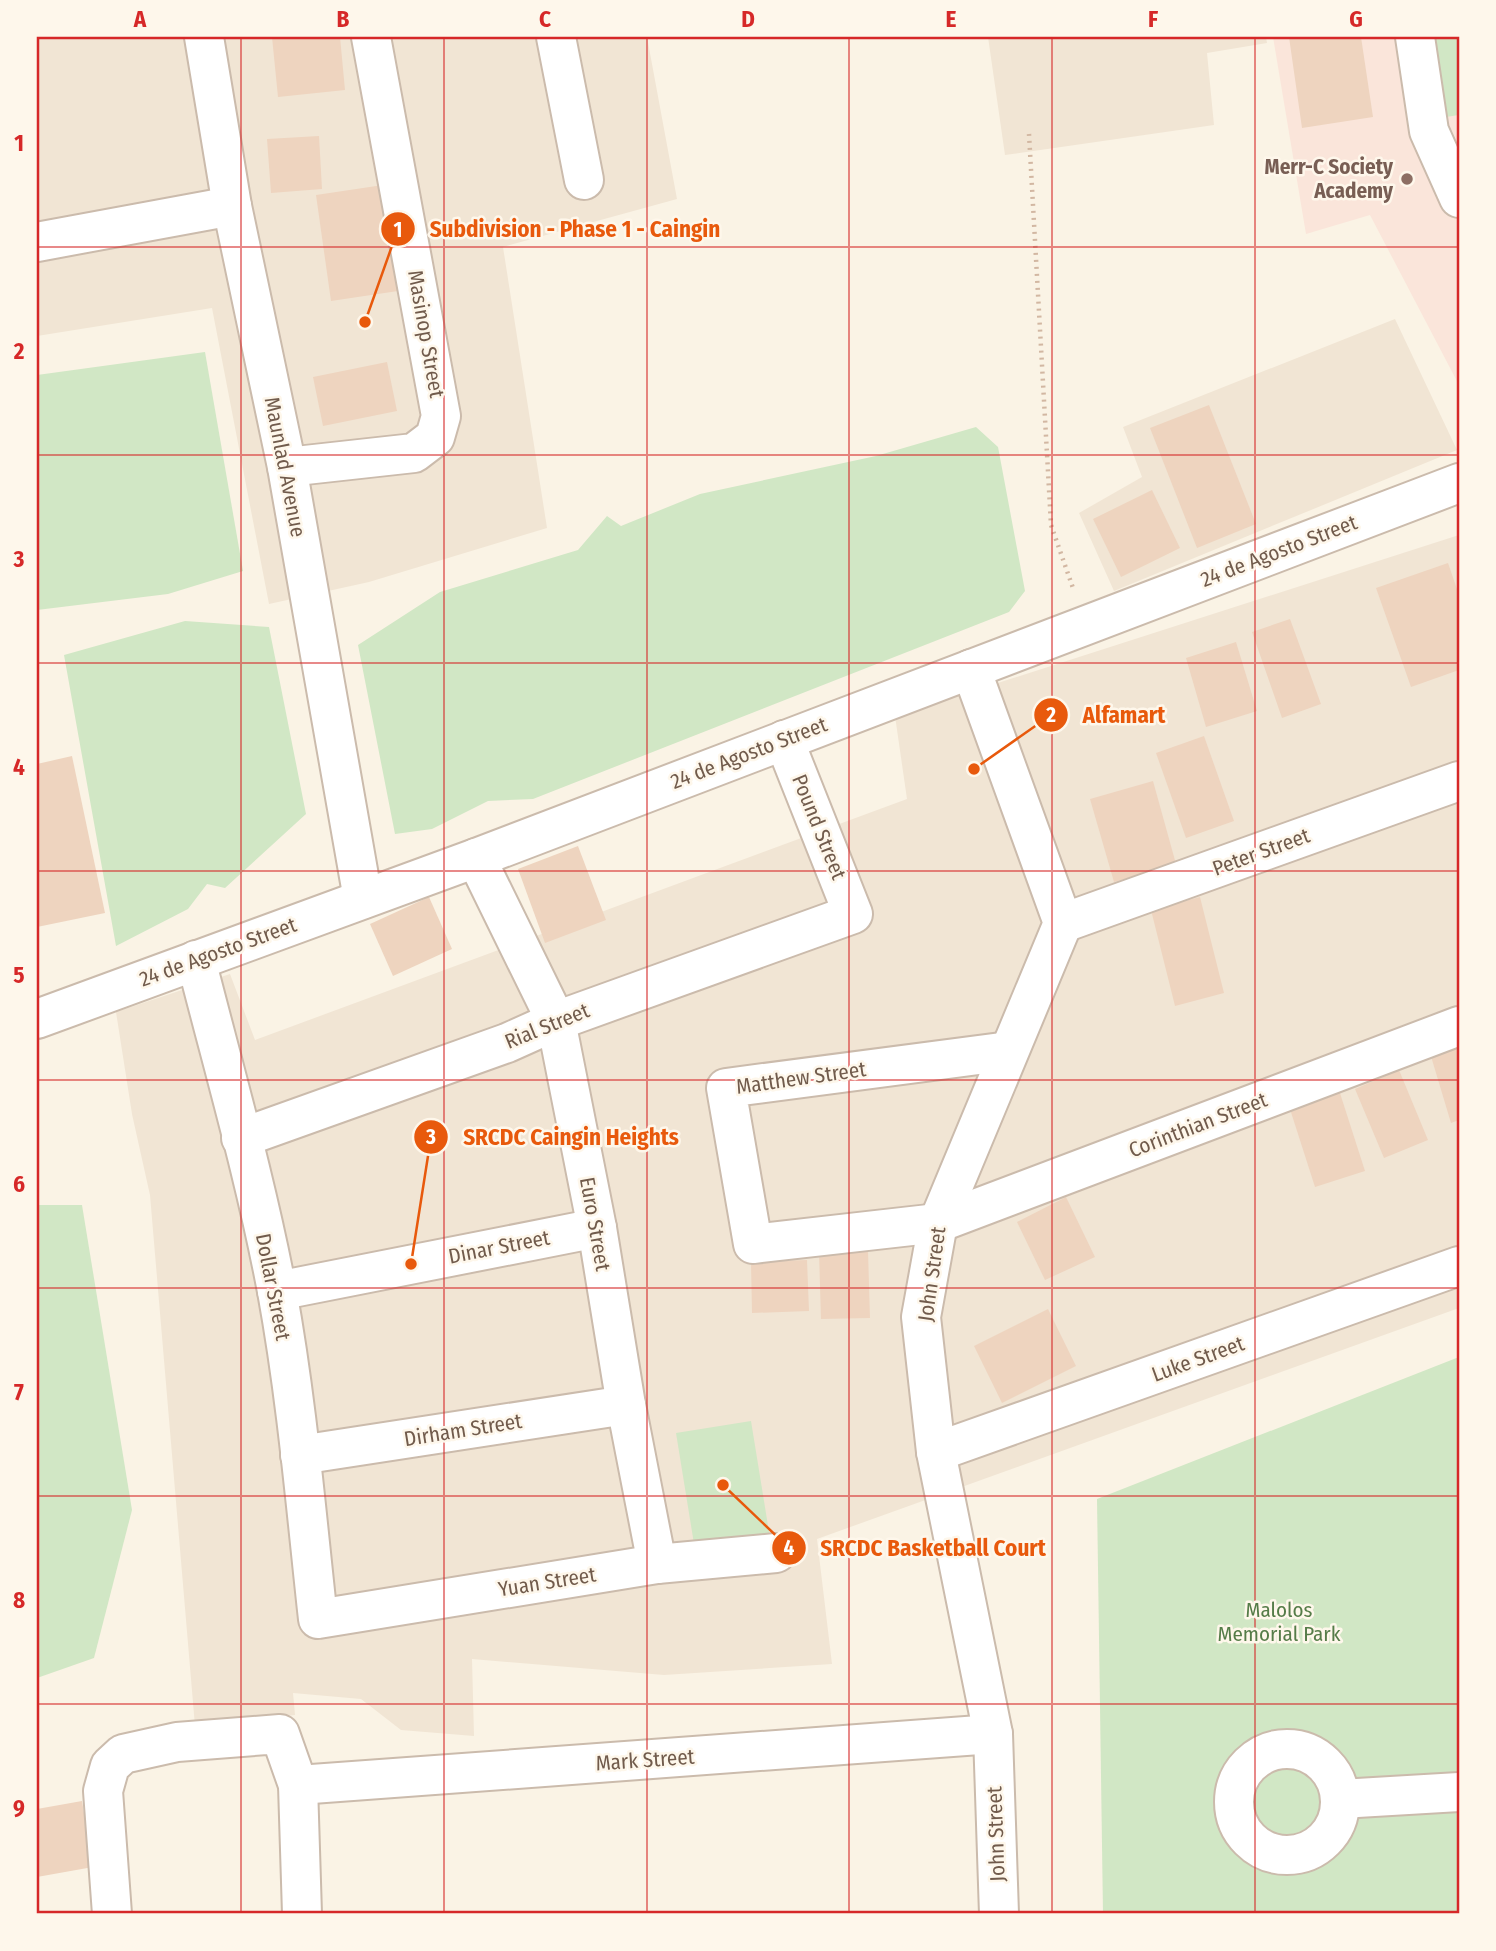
<svg xmlns="http://www.w3.org/2000/svg" width="1496" height="1951" viewBox="0 0 1496 1951" font-family="'Fira Sans Condensed',sans-serif">
	<rect width="100%" height="100%" fill="#faf3e5"/>
	<g fill="#f1e5d4">
		<polygon points="37,37 647,37 677,199 503,247 547,528 369,582 269,604 212,308 37,336"/>
		<polygon points="988,37 1266,37 1267,43 1207,53 1214,125 1005,155"/>
		<polygon points="1395,319 1457,450 1114,591 1079,513 1142,477 1123,427"/>
		<polygon points="1459,535 1459,1308 817,1539 832,1664 664,1675 472,1659 474,1736 401,1730 361,1699 293,1693 295,1715 195,1726 150,1195 132,1114 116,1012 230,974 255,1040 907,799 895,716"/>
	</g>
	<polygon fill="#fae5da" points="1273,37 1459,37 1459,385 1370,215 1306,234"/>
	<g fill="#d1e7c5">
		<polygon points="1428,37 1459,37 1459,115 1439,118"/>
		<polygon points="205,352 243,571 168,594 37,610 37,375"/>
		<polygon points="976,427 998,447 1025,591 1009,612 533,799 488,801 432,829 395,834 358,645 440,592 578,550 607,516 621,526 700,494 876,456"/>
		<polygon points="185,621 269,627 306,814 225,888 207,884 188,909 116,946 64,655"/>
		<polygon points="37,1205 82,1205 132,1510 94,1658 37,1678"/>
		<polygon points="1459,1357 1459,1914 1103,1914 1097,1499"/>
		<polygon points="751,1421 770,1538 695,1550 676,1433"/>
	</g>
	<g fill="#eed4bf">
		<polygon points="272,37 340,37 345,90 278,97"/>
		<polygon points="1289,37 1361,37 1373,117 1302,128"/>
		<polygon points="319,136 322,189 271,193 267,139"/>
		<polygon points="383,185 398,291 331,301 316,195"/>
		<polygon points="387,362 397,411 323,426 313,377"/>
		<polygon points="1209,405 1256,524 1197,548 1150,428"/>
		<polygon points="1152,490 1180,548 1121,577 1093,519"/>
		<polygon points="1448,563 1459,595 1459,670 1411,687 1376,588"/>
		<polygon points="1290,619 1321,704 1282,718 1252,632"/>
		<polygon points="1236,642 1257,711 1206,727 1186,658"/>
		<polygon points="1204,736 1234,821 1186,838 1156,753"/>
		<polygon points="72,756 105,913 37,927 37,764"/>
		<polygon points="1153,781 1176,864 1114,882 1090,799"/>
		<polygon points="578,846 606,920 545,943 518,869"/>
		<polygon points="429,897 452,949 393,976 370,924"/>
		<polygon points="1200,897 1224,993 1175,1006 1151,910"/>
		<polygon points="1459,1044 1459,1120 1451,1123 1430,1053"/>
		<polygon points="1399,1070 1428,1140 1384,1158 1355,1089"/>
		<polygon points="1339,1090 1365,1171 1315,1187 1289,1106"/>
		<polygon points="1066,1197 1095,1257 1045,1280 1017,1222"/>
		<polygon points="868,1251 870,1318 821,1319 819,1252"/>
		<polygon points="807,1260 809,1311 752,1313 751,1262"/>
		<polygon points="1048,1309 1076,1366 1002,1403 974,1346"/>
		<polygon points="82,1801 93,1867 37,1877 37,1809"/>
	</g>
	<g fill="none" stroke-linecap="round" stroke-linejoin="round">
		<g stroke="#cbbbac" stroke-width="42">
			<g id="minor">
				<polyline points="204,37 232,206 287,467 363,899"/>
				<polyline points="556,37 584,180"/>
				<polyline points="1415,37 1429,131 1459,198"/>
				<polyline points="37,242 232,206"/>
				<polyline points="287,467 414,453 435,437 441,416 371,37"/>
				<polyline points="971,669 1063,923 938,1223 921,1317 936,1452 993,1734 999,1914"/>
				<polyline points="476,858 556,1021 597,1228 626,1405 657,1564"/>
				<polyline points="1063,923 1459,781"/>
				<path d="M196 960C224 1070 256 1180 277 1291 297 1400 306 1510 318 1619L657 1564 776 1553"/>
				<polyline points="37,1019 476,858 1459,483"/>
				<polyline points="1009,1051 726,1088 753,1244 938,1223 1459,1026"/>
				<polyline points="241,1138 507,1043 556,1021 853,914 784,740"/>
				<polyline points="277,1291 597,1228"/>
				<polyline points="936,1452 1459,1266"/>
				<polyline points="300,1455 626,1405"/>
				<circle cx="1287" cy="1802" r="53"/>
				<polyline points="298,1785 993,1734"/>
				<polyline points="1340,1799 1459,1792"/>
				<polyline points="112,1914 103,1791 110,1766 123,1754 177,1742 280,1734 298,1785 302,1914"/>
			</g>
		</g>
		<polyline stroke="#d2b7a2" stroke-width="4.5" stroke-dasharray="2 5" stroke-linecap="butt" points="1029,134 1051,525 1074,591"/>
		<use href="#minor" stroke="#fff" stroke-width="38"/>
	</g>
	<path fill="none" stroke="#d62828" stroke-width="2" stroke-opacity="0.55" d="M241 37V1914M444 37V1914M647 37V1914M849 37V1914M1052 37V1914M1255 37V1914M37 247H1459M37 455H1459M37 663H1459M37 871H1459M37 1080H1459M37 1288H1459M37 1496H1459M37 1704H1459"/>
	<circle fill="#8d6e63" stroke="#fef7eb" stroke-width="2.5" cx="1407" cy="179" r="7"/>
	<g text-anchor="middle" dominant-baseline="central" stroke-width="5" stroke-linejoin="round" paint-order="stroke">
		<g font-size="21" font-weight="bold" fill="#785e54" stroke="#fef7eb" text-anchor="end">
			<text x="1393" y="167">Merr-C Society<tspan x="1393" dy="24">Academy</tspan></text>
		</g>
		<g font-size="21" fill="#715b4c" stroke="#fef7eb">
			<text transform="translate(426 334) rotate(80)">Masinop Street</text>
			<text transform="translate(285 467) rotate(79)">Maunlad Avenue</text>
			<text transform="translate(1279 551) rotate(-21)">24 de Agosto Street</text>
			<text transform="translate(749 753) rotate(-21)">24 de Agosto Street</text>
			<text transform="translate(819 827) rotate(68)">Pound Street</text>
			<text transform="translate(1261 852) rotate(-20)">Peter Street</text>
			<text transform="translate(218 952) rotate(-20)">24 de Agosto Street</text>
			<text transform="translate(547 1026) rotate(-22)">Rial Street</text>
			<text transform="translate(801 1078) rotate(-8)">Matthew Street</text>
			<text transform="translate(1198 1125) rotate(-21)">Corinthian Street</text>
			<text transform="translate(595 1224) rotate(80)">Euro Street</text>
			<text transform="translate(499 1247) rotate(-11)">Dinar Street</text>
			<text transform="translate(932 1274) rotate(-82)">John Street</text>
			<text transform="translate(273 1287) rotate(79)">Dollar Street</text>
			<text transform="translate(1198 1359) rotate(-20)">Luke Street</text>
			<text transform="translate(463 1430) rotate(-9)">Dirham Street</text>
			<text transform="translate(547 1582) rotate(-9)">Yuan Street</text>
			<text transform="translate(645 1760) rotate(-4)">Mark Street</text>
			<text transform="translate(996 1834) rotate(-92)">John Street</text>
		</g>
		<g font-size="21" fill="#557c48" stroke="#fef7eb">
			<text x="1279" y="1610">Malolos<tspan x="1279" dy="24">Memorial Park</tspan></text>
		</g>
	</g>
	<path fill="none" stroke="#e8590c" stroke-width="2.5" d="M365 322L398 229M974 769L1051 715M411 1264L431 1137M723 1485L789 1548"/>
	<g fill="#e8590c" stroke="#fef7eb" stroke-width="2.5">
		<circle cx="365" cy="322" r="7"/>
		<circle cx="974" cy="769" r="7"/>
		<circle cx="411" cy="1264" r="7"/>
		<circle cx="723" cy="1485" r="7"/>
		<circle cx="398" cy="229" r="18"/>
		<circle cx="1051" cy="715" r="18"/>
		<circle cx="431" cy="1137" r="18"/>
		<circle cx="789" cy="1548" r="18"/>
	</g>
	<g font-size="21" text-anchor="middle" font-weight="bold" fill="#fff">
		<text x="398" y="237">1</text>
		<text x="1051" y="722">2</text>
		<text x="431" y="1144">3</text>
		<text x="789" y="1555">4</text>
	</g>
	<g font-size="23" text-anchor="middle" font-weight="bold" fill="#e8590c" stroke="#fef7eb" stroke-width="5" stroke-linejoin="round" paint-order="stroke">
		<text x="575" y="237">Subdivision - Phase 1 - Caingin</text>
		<text x="1124" y="723">Alfamart</text>
		<text x="571" y="1145">SRCDC Caingin Heights</text>
		<text x="933" y="1556">SRCDC Basketball Court</text>
	</g>
	<rect width="1496" height="1951" fill="none" stroke="#fef7eb" stroke-width="77"/>
	<rect x="38" y="38" width="1420" height="1874" fill="none" stroke="#d62828" stroke-width="2.5"/>
	<g font-size="23" text-anchor="middle" font-weight="bold" fill="#d62828">
		<text x="140" y="27">A</text>
		<text x="343" y="27">B</text>
		<text x="545" y="27">C</text>
		<text x="748" y="27">D</text>
		<text x="951" y="27">E</text>
		<text x="1153" y="27">F</text>
		<text x="1356" y="27">G</text>
		<text x="19" y="151">1</text>
		<text x="19" y="359">2</text>
		<text x="19" y="567">3</text>
		<text x="19" y="775">4</text>
		<text x="19" y="983">5</text>
		<text x="19" y="1192">6</text>
		<text x="19" y="1400">7</text>
		<text x="19" y="1608">8</text>
		<text x="19" y="1816">9</text>
	</g>
</svg>
